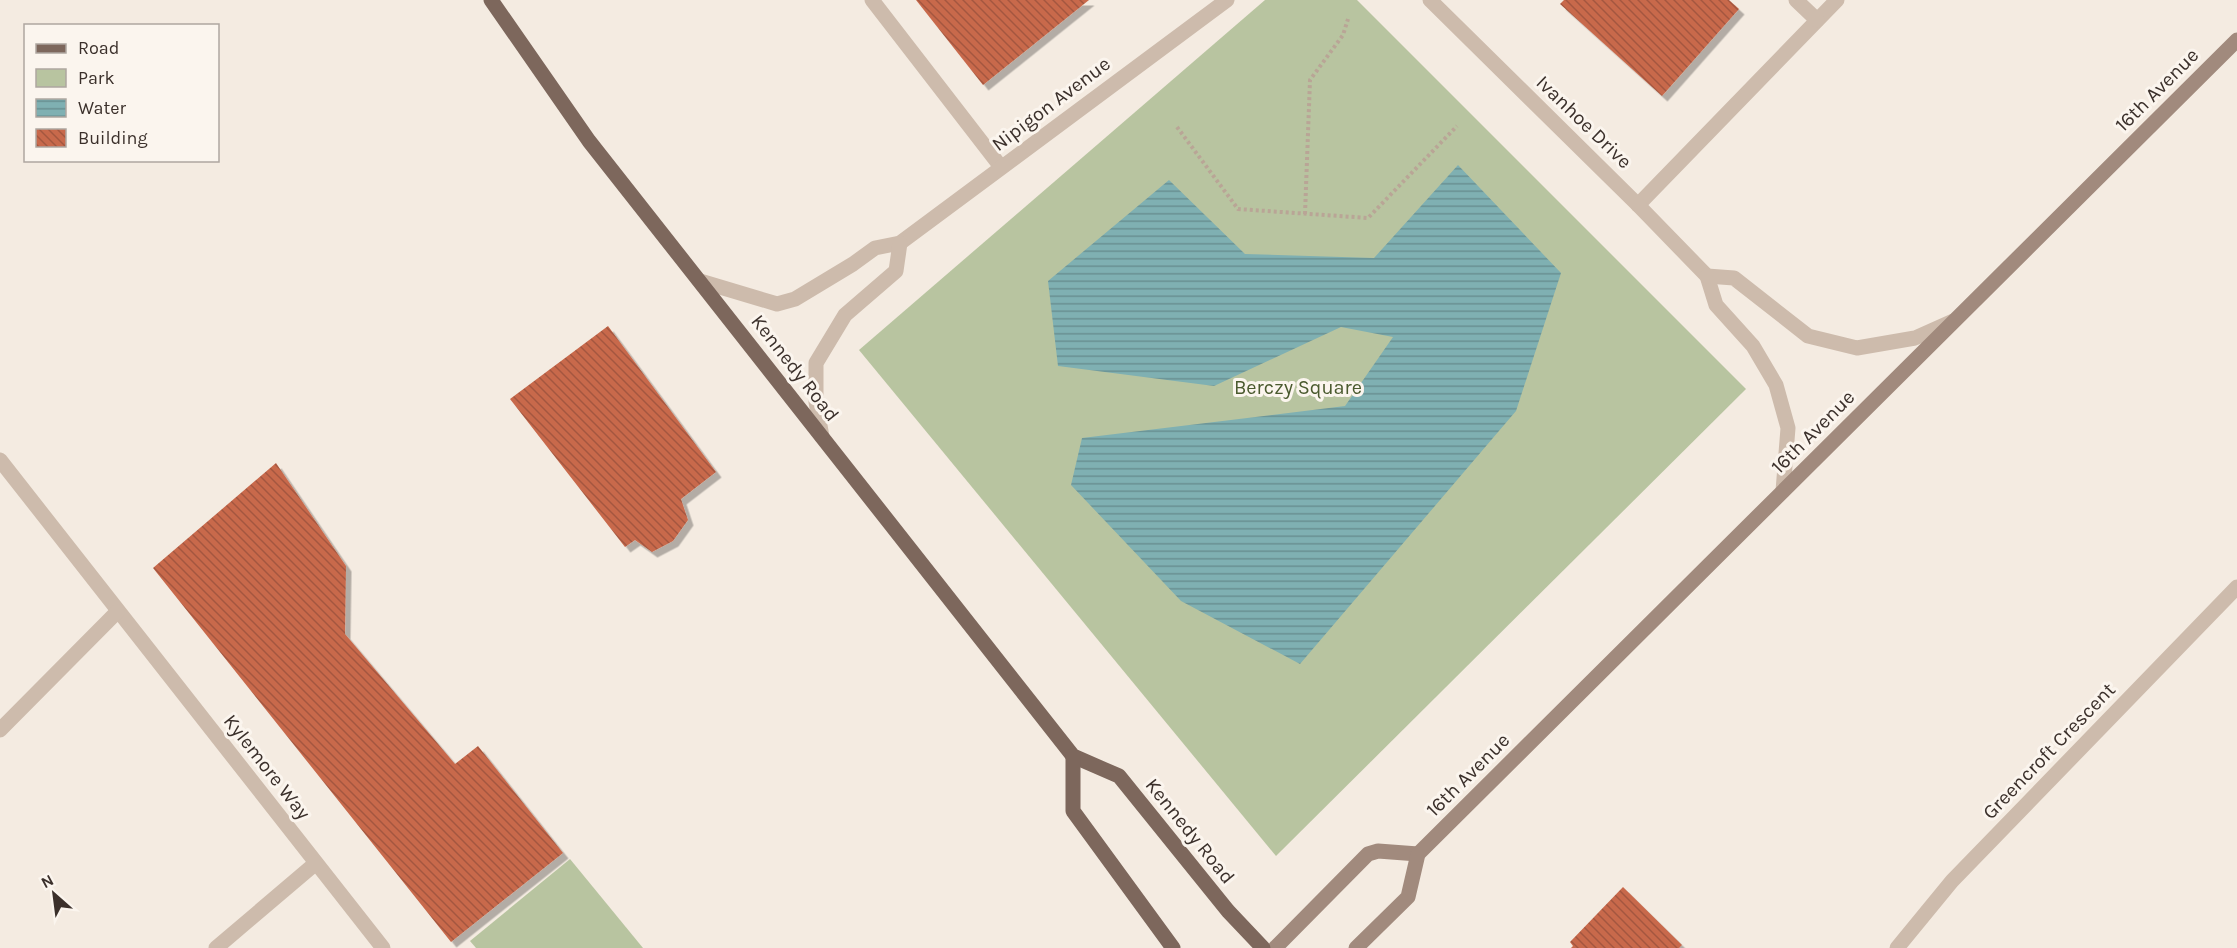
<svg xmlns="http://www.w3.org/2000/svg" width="2237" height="948" viewBox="0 0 2237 948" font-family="Karla,sans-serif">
	<defs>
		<pattern id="water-rules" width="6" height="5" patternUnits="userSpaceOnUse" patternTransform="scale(1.5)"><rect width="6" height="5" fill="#7fb0b2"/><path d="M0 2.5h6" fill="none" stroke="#699091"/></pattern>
		<pattern id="building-back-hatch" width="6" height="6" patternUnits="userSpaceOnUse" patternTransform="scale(1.5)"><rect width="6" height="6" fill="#c8694b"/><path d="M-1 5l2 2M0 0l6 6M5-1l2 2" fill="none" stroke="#a4573f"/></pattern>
		<filter id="shadow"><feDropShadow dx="5.5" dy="5.5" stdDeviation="0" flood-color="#0004"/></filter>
	</defs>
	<rect width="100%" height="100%" fill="#f4ebe1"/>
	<g fill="#b8c4a0">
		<polygon points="1265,0 1357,0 1746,389 1276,856 859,350"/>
		<polygon points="570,859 643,948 476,948 470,941"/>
	</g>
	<polygon fill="url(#water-rules)" points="1458,165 1561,273 1516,411 1300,664 1181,601 1071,485 1082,438 1345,406 1393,337 1341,327 1214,386 1058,366 1048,281 1169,180 1245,254 1374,258"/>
	<g fill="url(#building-back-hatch)" filter="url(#shadow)">
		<polygon points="916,0 1089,0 983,85"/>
		<polygon points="1564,0 1729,0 1739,9 1662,96 1560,4"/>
		<polygon points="608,326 716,472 681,499 688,520 673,541 652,552 635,540 625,547 510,399"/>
		<polygon points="276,463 346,566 345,634 455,764 478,746 563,853 451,942 153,568"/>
		<polygon points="1623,887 1682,945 1679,948 1571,948 1573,946 1570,942"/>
	</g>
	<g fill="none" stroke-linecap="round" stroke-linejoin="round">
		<g stroke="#b9a596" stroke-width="4" stroke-dasharray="3 3" stroke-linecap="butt">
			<polyline points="1177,127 1238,209 1368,218 1457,126"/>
			<polyline points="1305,214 1310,80 1343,35 1348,19"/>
		</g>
		<g stroke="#cdbbac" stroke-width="15">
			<polyline points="872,0 1001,167"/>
			<polyline points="1638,205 1837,0"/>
		</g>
		<g stroke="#cdbbac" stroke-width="15">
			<polyline points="1430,0 1638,205 1707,276 1716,305 1753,346 1776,385 1788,428 1783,491"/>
			<polyline points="1796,0 1817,20"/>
			<polyline points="1707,276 1734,278 1808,336 1857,348 1915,338 1953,321"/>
			<polyline points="700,281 777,304 795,299 853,264 875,248 900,243 1227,0"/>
			<polyline points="822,437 816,402 816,363 845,315 896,271 900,243"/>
			<polyline points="0,460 383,948"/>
			<polyline points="0,730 117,612"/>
			<polyline points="216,948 316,863"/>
			<polyline points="1897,948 1952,881 2237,587"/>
		</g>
		<g stroke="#a18a7d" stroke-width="15">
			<polyline points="1275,948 1368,854 1378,851 1418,854"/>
			<polyline points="1356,948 1408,897 1418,854 2237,40"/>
		</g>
		<g stroke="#7d675c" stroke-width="15">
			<polyline points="491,0 589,141 1073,756 1119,776 1228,911 1263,948"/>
			<polyline points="1073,756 1073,811 1173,948"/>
		</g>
	</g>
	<g text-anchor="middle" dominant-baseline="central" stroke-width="6" stroke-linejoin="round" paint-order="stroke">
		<g font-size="20" fill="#3b302b" stroke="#fbf5ee">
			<text transform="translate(2157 90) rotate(-45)">16th Avenue</text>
			<text transform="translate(1051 104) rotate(-37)">Nipigon Avenue</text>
			<text transform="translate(1584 122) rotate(44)">Ivanhoe Drive</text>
			<text transform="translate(795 368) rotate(52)">Kennedy Road</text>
			<text transform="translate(1813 432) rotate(-45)">16th Avenue</text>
			<text transform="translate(2049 751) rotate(-46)">Greencroft Crescent</text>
			<text transform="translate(267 767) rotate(52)">Kylemore Way</text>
			<text transform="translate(1468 775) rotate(-45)">16th Avenue</text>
			<text transform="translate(1190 831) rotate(51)">Kennedy Road</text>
		</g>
		<g font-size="20" fill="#4a5a2e" stroke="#fbf5ee">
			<text x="1298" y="387">Berczy Square</text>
		</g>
	</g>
	<rect x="24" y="24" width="195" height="138" fill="#fbf5ee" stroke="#aea6a0" stroke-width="1.5"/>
	<rect x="36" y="44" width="30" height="9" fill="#7d675c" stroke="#aea6a0" stroke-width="1.5"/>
	<text x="78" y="54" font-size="18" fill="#3b302b">Road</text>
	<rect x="36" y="69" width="30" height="18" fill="#b8c4a0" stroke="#aea6a0" stroke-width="1.5"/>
	<text x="78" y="84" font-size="18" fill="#3b302b">Park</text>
	<rect x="36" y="99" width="30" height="18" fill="url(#water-rules)" stroke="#aea6a0" stroke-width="1.5"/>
	<text x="78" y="114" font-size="18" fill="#3b302b">Water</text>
	<rect x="36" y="129" width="30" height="18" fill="url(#building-back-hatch)" stroke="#aea6a0" stroke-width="1.5"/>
	<text x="78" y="144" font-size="18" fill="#3b302b">Building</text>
	<g transform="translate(54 894) rotate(332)" stroke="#fbf5ee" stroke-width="4.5" paint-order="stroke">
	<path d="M0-4.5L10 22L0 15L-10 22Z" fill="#3b302b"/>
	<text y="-9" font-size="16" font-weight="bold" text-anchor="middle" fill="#3b302b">N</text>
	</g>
</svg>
